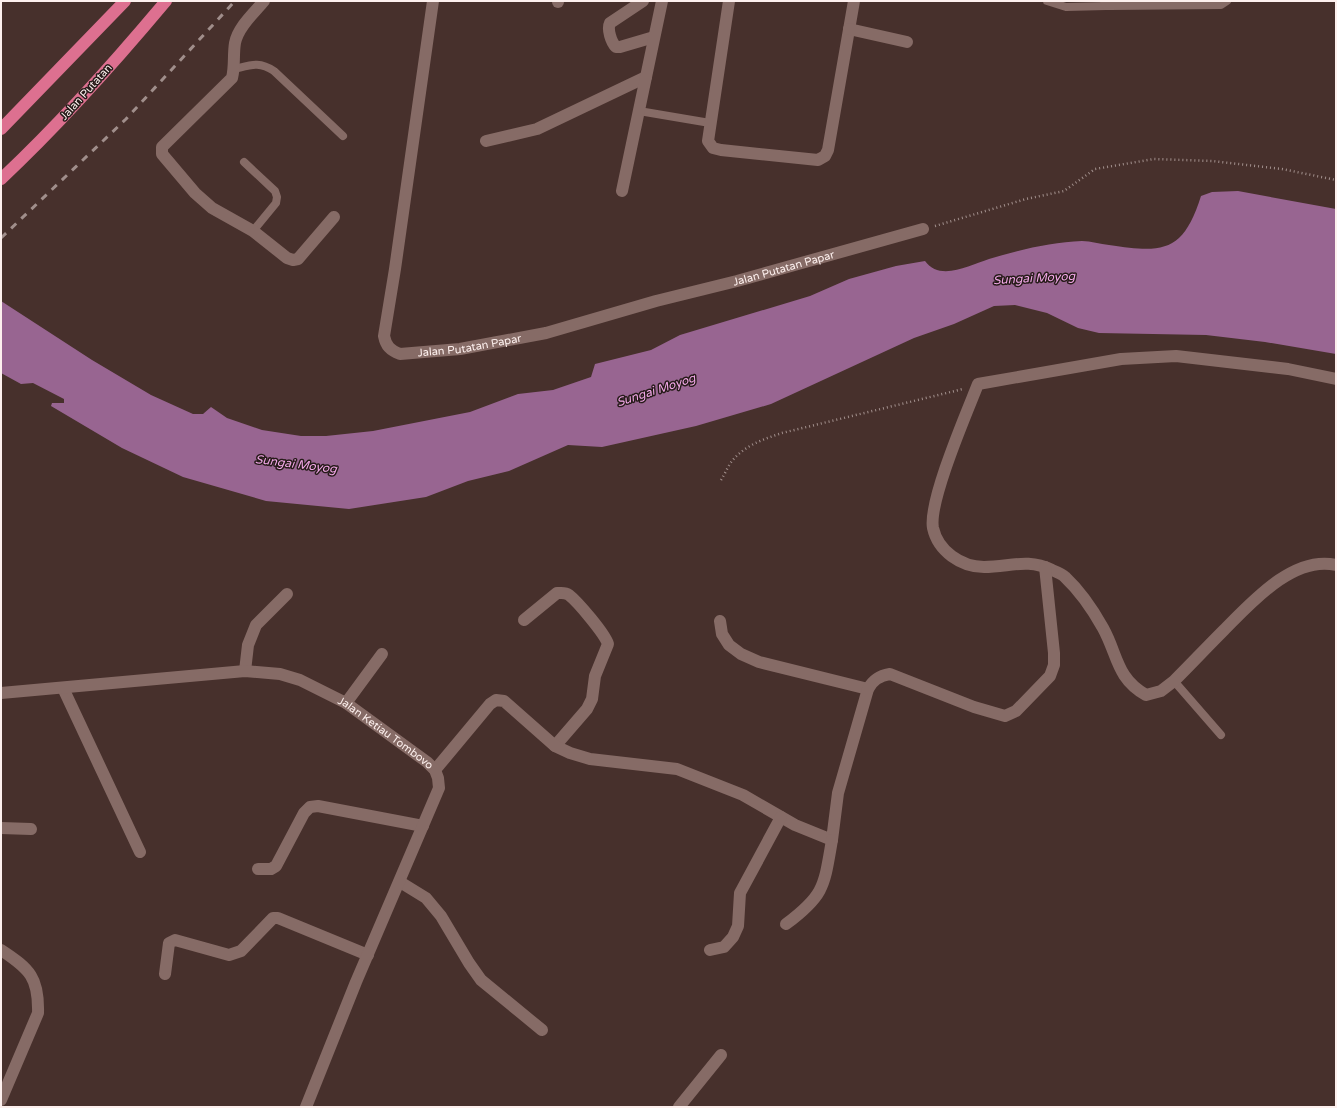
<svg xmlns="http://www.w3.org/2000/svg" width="1337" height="1108" viewBox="0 0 1337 1108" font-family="'Varela Round',sans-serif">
	<rect width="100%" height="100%" fill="#47302c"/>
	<path fill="#986591" d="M1238 191 1336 209V354L1265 342 1206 335 1099 333 1078 328 1047 313 1015 305 994 306 954 324 914 338 771 404 696 426 602 447 568 445 509 471 468 481 426 497 349 509 266 501 183 477 122 448 51 406 52 403H64V399L33 383 21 384 1 373V301L92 360 151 395 193 414H203L211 407 227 418 262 430 301 436H326L373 431 470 412 518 394 553 390 591 377 595 364 651 350 680 335 810 296 849 279 896 266 925 261C940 282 970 265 989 259 1019 250 1051 242 1082 241 1091 241 1100 244 1109 245 1163 253 1183 253 1201 196L1212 192Z"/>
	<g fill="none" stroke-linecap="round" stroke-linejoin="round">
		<g stroke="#a2908d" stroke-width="2.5" stroke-dasharray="1 3" stroke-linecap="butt">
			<polyline points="935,226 1026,199 1064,191 1095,169 1154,159 1212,161 1282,169 1336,180"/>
			<path d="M721 480C725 474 728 466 732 461 745 445 764 439 782 433L963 389"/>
		</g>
		<g stroke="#866b66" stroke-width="8">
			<polyline points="1047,1 1066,7 1106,6"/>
			<polyline points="1104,1 1106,6 1110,6 1221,5 1227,1"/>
			<path d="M234 69C251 65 259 61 274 71L343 136"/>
			<polyline points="639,111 710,123"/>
			<polyline points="244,162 275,191 277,197 276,203 253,231"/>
			<polyline points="1174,681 1221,735"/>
		</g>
		<g stroke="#866b66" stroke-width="12">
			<path d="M264 1C254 13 238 27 235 43 233 55 235 66 232 78L162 147V154L195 193 212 208 253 231 287 258 293 260 298 259 334 217"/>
			<path id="s1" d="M433 1 395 269 384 336C386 346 390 350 400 354L460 349 546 333 656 301 737 281 923 229"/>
			<polyline points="558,1 558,2"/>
			<path d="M643 1 610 23C607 29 611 42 616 47H620L654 37"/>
			<polyline points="729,1 708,141 713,148 721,150 818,160 825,156 828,150 854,1"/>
			<polyline points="849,29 907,42"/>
			<polyline points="486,141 537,129 646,77"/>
			<polyline points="622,191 662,1"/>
			<path d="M1336 379 1288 369 1176 356 1121 359 978 384C967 412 928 502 933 528 938 551 961 567 984 567 1010 567 1027 558 1052 570 1057 572 1062 574 1065 577 1081 592 1093 610 1103 628 1118 655 1116 678 1146 695L1161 691 1174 681C1191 664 1207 647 1224 630 1251 603 1293 555 1336 565"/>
			<path d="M524 620 557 593C562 593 565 592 569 595 578 602 605 634 608 644L595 676 592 699 587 709 555 746"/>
			<polyline points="720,621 722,634 729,645 741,654 759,662 868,689"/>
			<polyline points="245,671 248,645 256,625 287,594"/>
			<polyline points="63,688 140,852"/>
			<polyline points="346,703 382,654"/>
			<path d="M435 770 490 704 496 700 504 701 555 746 570 753 590 759 677 769 743 795 795 825 832 840 838 793 868 689C873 680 879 676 890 674L974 707 1005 716 1016 711 1050 676 1054 665V653L1045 567"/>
			<polyline points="1,828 31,829"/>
			<polyline points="258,869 271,869 276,866 304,813 310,807 318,806 423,826"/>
			<polyline points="400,882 426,898 441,916 469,963 481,980 542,1030"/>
			<path d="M786 924C825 895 824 886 832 840"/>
			<path d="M1 950C30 969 39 978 38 1013L1 1100"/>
			<polyline points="710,950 724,947 733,937 738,926 740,893 781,817"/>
			<polyline points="165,974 169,943 175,940 229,955 241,951 273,918 278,918 368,955"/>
			<polyline points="679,1107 721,1055"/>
		</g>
		<path stroke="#866b66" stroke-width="12" id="s2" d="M1 693 245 671 280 674 300 680 346 703 427 762 435 770 438 778 439 788 356 982 306 1107"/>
		<g stroke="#dd7090" stroke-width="12">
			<polyline points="1,129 125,1"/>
			<path d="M1 179C60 124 114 63 166 1"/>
		</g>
		<polyline stroke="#a08e8b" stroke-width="3" stroke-dasharray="7 7" stroke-linecap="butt" points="1,238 126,119 235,1"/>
	</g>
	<g text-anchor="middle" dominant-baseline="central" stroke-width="3" stroke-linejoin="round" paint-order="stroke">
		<g font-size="11" fill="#fdf0ee" stroke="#261b19">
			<text transform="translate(86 92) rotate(-48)">Jalan Putatan</text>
			<text stroke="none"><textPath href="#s1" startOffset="758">Jalan Putatan Papar</textPath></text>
			<text stroke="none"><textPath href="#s1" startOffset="434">Jalan Putatan Papar</textPath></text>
			<text stroke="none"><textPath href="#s2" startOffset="402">Jalan Ketiau Tombovo</textPath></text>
		</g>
		<g font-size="12" font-style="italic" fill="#f4a9e9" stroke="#261b19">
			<text transform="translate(1034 278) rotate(-3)">Sungai Moyog</text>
			<text transform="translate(656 390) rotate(-18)">Sungai Moyog</text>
			<text transform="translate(296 464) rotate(7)">Sungai Moyog</text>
		</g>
	</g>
	<rect width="1337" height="1108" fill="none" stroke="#fdf0ee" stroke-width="4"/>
</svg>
